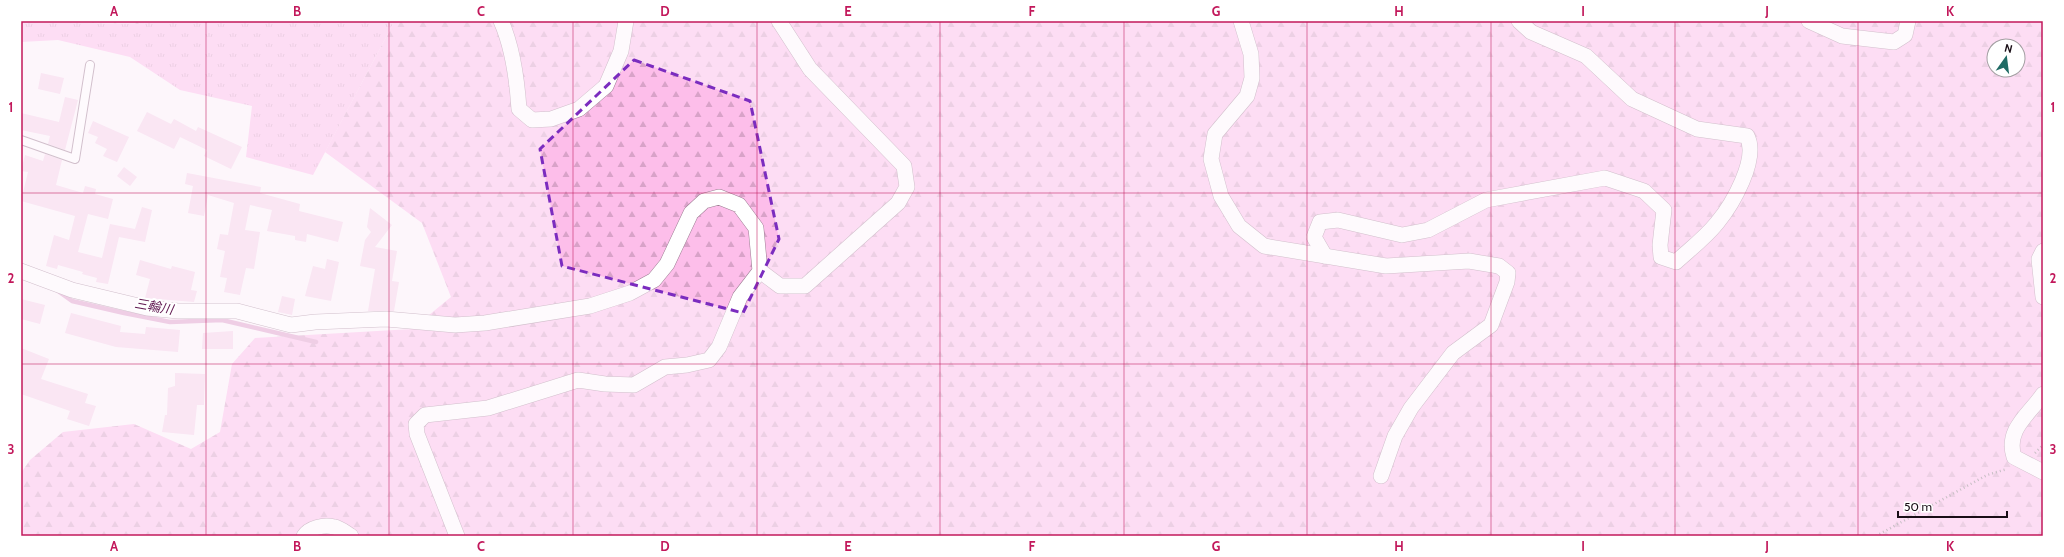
<svg xmlns="http://www.w3.org/2000/svg" width="2064" height="557" viewBox="0 0 2064 557" font-family="Cabin,'Noto Sans JP',sans-serif">
	<defs>
		<pattern id="grass-tufts" width="24" height="20" patternUnits="userSpaceOnUse"><rect width="24" height="20" fill="#fdbeea"/><path d="M3 7l-1-3M5 7V3M7 7l1-3M15 17l-1-3M17 17v-4M19 17l1-3" fill="none" stroke="#d8a2c8"/></pattern>
		<pattern id="forest-firs" width="22" height="20" patternUnits="userSpaceOnUse"><rect width="22" height="20" fill="#fdbeea"/><path d="M5 1l3.5 6h-7zM16 11l3.5 6h-7z" fill="#d8a2c8"/></pattern>
	</defs>
	<rect width="100%" height="100%" fill="#fdf6fb"/>
	<polygon fill="url(#grass-tufts)" points="145,21 392,21 393,24 313,175 246,157 252,106 180,90 130,57 58,40 21,42 21,22 144,24"/>
	<g fill="url(#forest-firs)" fill-rule="evenodd">
		<polygon points="21,21 145,21 144,24"/>
		<path d="M392 21H2043V536H21V473L30 460 63 432 134 424 191 449 220 432 232 364 255 338 412 329 451 297 422 223 325 152 393 24ZM1994 46H2018V70H1994Z"/>
	</g>
	<g fill="none" stroke-linecap="round" stroke-linejoin="round">
		<polyline stroke="#dd9eca" stroke-width="4.5" points="58,291 72,301 124,313 170,322 222,320 316,342"/>
	</g>
	<g fill="#f5d2e9">
		<polygon points="41,73 64,78 60,94 38,89"/>
		<polygon points="65,97 78,100 65,150 48,144 50,136 21,130 21,113 59,122"/>
		<polygon points="147,112 171,124 174,119 196,131 198,127 242,147 231,169 204,156 207,150 180,137 174,149 137,131"/>
		<polygon points="93,121 129,137 117,162 103,156 107,149 95,143 98,137 88,133"/>
		<polygon points="45,154 62,160 56,185 83,193 85,186 96,189 95,194 113,199 108,219 88,214 78,252 102,258 110,224 135,229 142,207 152,210 145,242 119,237 108,284 96,282 97,278 82,274 83,272 58,265 57,269 46,266 54,235 69,240 75,216 21,201 28,172 21,171 25,155 43,161"/>
		<polygon points="124,167 137,177 130,186 117,176"/>
		<polygon points="187,173 261,187 260,193 300,204 299,211 343,222 338,242 307,234 306,242 295,240 295,236 267,231 272,210 250,205 245,230 260,232 254,269 246,268 240,295 224,292 227,278 220,277 225,251 217,249 220,234 228,235 234,203 208,195 204,216 188,213 193,186 185,184"/>
		<polygon points="370,208 392,225 375,247 397,251 392,281 399,282 394,311 368,311 375,269 360,266 365,240 371,232 367,227"/>
		<polygon points="327,259 339,262 331,301 305,296 313,266 325,269"/>
		<polygon points="140,260 171,269 172,266 195,272 191,290 197,291 194,302 145,298 150,279 136,275"/>
		<polygon points="282,296 295,299 292,315 278,312"/>
		<polygon points="21,299 45,305 40,324 21,319"/>
		<polygon points="71,313 121,326 120,332 145,334 146,327 180,330 178,352 116,347 65,333"/>
		<polygon points="233,331 233,349 202,349 203,333"/>
		<polygon points="21,348 49,359 41,379 88,394 85,403 96,406 89,426 67,419 70,411 21,394"/>
		<polygon points="175,373 205,374 204,405 197,405 194,435 162,432 165,415 167,415 168,388 175,386"/>
	</g>
	<g fill="none" stroke-linecap="round" stroke-linejoin="round">
		<g stroke="#9d7e93" stroke-width="10">
			<polyline id="lane" points="21,140 75,159 90,65"/>
		</g>
		<g stroke="#9d7e93" stroke-width="16">
			<g id="street">
				<path d="M501 21C513 48 517 79 519 109L532 120 551 119 579 109 606 86 621 51 626 21"/>
				<polyline points="1241,21 1251,54 1252,78 1247,96 1215,134 1211,159 1221,196 1239,226 1264,246 1386,266 1469,261 1499,266 1508,273 1507,282 1491,325 1453,353 1411,408 1395,436 1381,476"/>
				<polyline points="1809,21 1842,36 1894,42 1905,35 1908,21"/>
				<polyline points="2043,251 2039,259 2043,297"/>
				<path d="M1325 256 1314 237 1320 222 1338 220 1402 235 1428 230 1486 200 1605 178 1644 191 1664 210 1660 245 1661 257 1676 262C1689 250 1705 238 1717 223 1732 205 1759 159 1747 136L1697 129 1632 99 1586 56 1531 32 1519 21"/>
				<polyline points="21,271 72,290 147,308 178,311 237,311 291,325 315,322 386,319 455,325 485,323 590,306 630,293 654,280 667,264 691,213 704,201 719,197 739,205 756,228 760,271 740,297 719,347 709,360 687,365 665,367 634,385 605,384 578,380 488,408 425,415 416,424 417,434 457,536"/>
				<polyline points="760,271 780,286 805,286 898,203 907,187 904,166 810,69 779,21"/>
				<path d="M2043 394C2030 414 2005 429 2014 457L2043 472"/>
				<path d="M304 536C309 528 324 524 334 527 340 528 346 533 351 536"/>
			</g>
		</g>
		<g stroke="#847b81" stroke-width="2.5" stroke-dasharray="1 3" stroke-linecap="butt">
			<polyline points="2035,453 2043,445"/>
			<polyline points="1876,536 1987,475 2007,469"/>
		</g>
		<use href="#lane" stroke="#fff" stroke-width="8"/>
		<use href="#street" stroke="#fff" stroke-width="15"/>
	</g>
	<path d="M0 0H2064V557H0ZM634 60 750 101 779 239 743 313 562 266 540 149Z" fill="#fdf6fb" fill-opacity=".55" fill-rule="evenodd"/>
	<path fill="none" stroke="#7b2cbf" stroke-width="3" stroke-dasharray="8 5" stroke-linejoin="round" d="M634 60 750 101 779 239 743 313 562 266 540 149Z"/>
	<path fill="none" stroke="#c2185b" stroke-width="1" stroke-opacity="0.55" d="M206 21V536M389 21V536M573 21V536M757 21V536M940 21V536M1124 21V536M1307 21V536M1491 21V536M1675 21V536M1858 21V536M21 193H2043M21 364H2043"/>
	<g text-anchor="middle" dominant-baseline="central" stroke-width="4" stroke-linejoin="round" paint-order="stroke">
		<g font-size="13" font-style="italic" fill="#601750" stroke="#fff">
			<text transform="translate(154 306) rotate(10)">三輪川</text>
		</g>
	</g>
	<rect width="2064" height="557" fill="none" stroke="#ffffff" stroke-width="44"/>
	<g transform="translate(2006 58) rotate(14)"><circle r="19" fill="#ffffff" stroke="#a39fa2"/>
	<path d="M0-3L7 15L0 10L-7 15Z" fill="#206b65"/>
	<text y="-6" font-size="11" font-weight="bold" text-anchor="middle" fill="#190e16">N</text>
	</g>
	<path d="M1898 511v6h109v-6" fill="none" stroke="#190e16" stroke-width="2"/>
	<text x="1904" y="511" font-size="12" fill="#190e16" stroke="#ffffff" stroke-width="3" paint-order="stroke">50 m</text>
	<rect x="22" y="22" width="2020" height="513" fill="none" stroke="#c2185b" stroke-width="1.5"/>
	<g font-size="13" text-anchor="middle" font-weight="bold" fill="#c2185b">
		<text x="114" y="16">A</text>
		<text x="297" y="16">B</text>
		<text x="481" y="16">C</text>
		<text x="665" y="16">D</text>
		<text x="848" y="16">E</text>
		<text x="1032" y="16">F</text>
		<text x="1216" y="16">G</text>
		<text x="1399" y="16">H</text>
		<text x="1583" y="16">I</text>
		<text x="1767" y="16">J</text>
		<text x="1950" y="16">K</text>
		<text x="11" y="112">1</text>
		<text x="2053" y="112">1</text>
		<text x="11" y="283">2</text>
		<text x="2053" y="283">2</text>
		<text x="11" y="454">3</text>
		<text x="2053" y="454">3</text>
		<text x="114" y="551">A</text>
		<text x="297" y="551">B</text>
		<text x="481" y="551">C</text>
		<text x="665" y="551">D</text>
		<text x="848" y="551">E</text>
		<text x="1032" y="551">F</text>
		<text x="1216" y="551">G</text>
		<text x="1399" y="551">H</text>
		<text x="1583" y="551">I</text>
		<text x="1767" y="551">J</text>
		<text x="1950" y="551">K</text>
	</g>
</svg>
